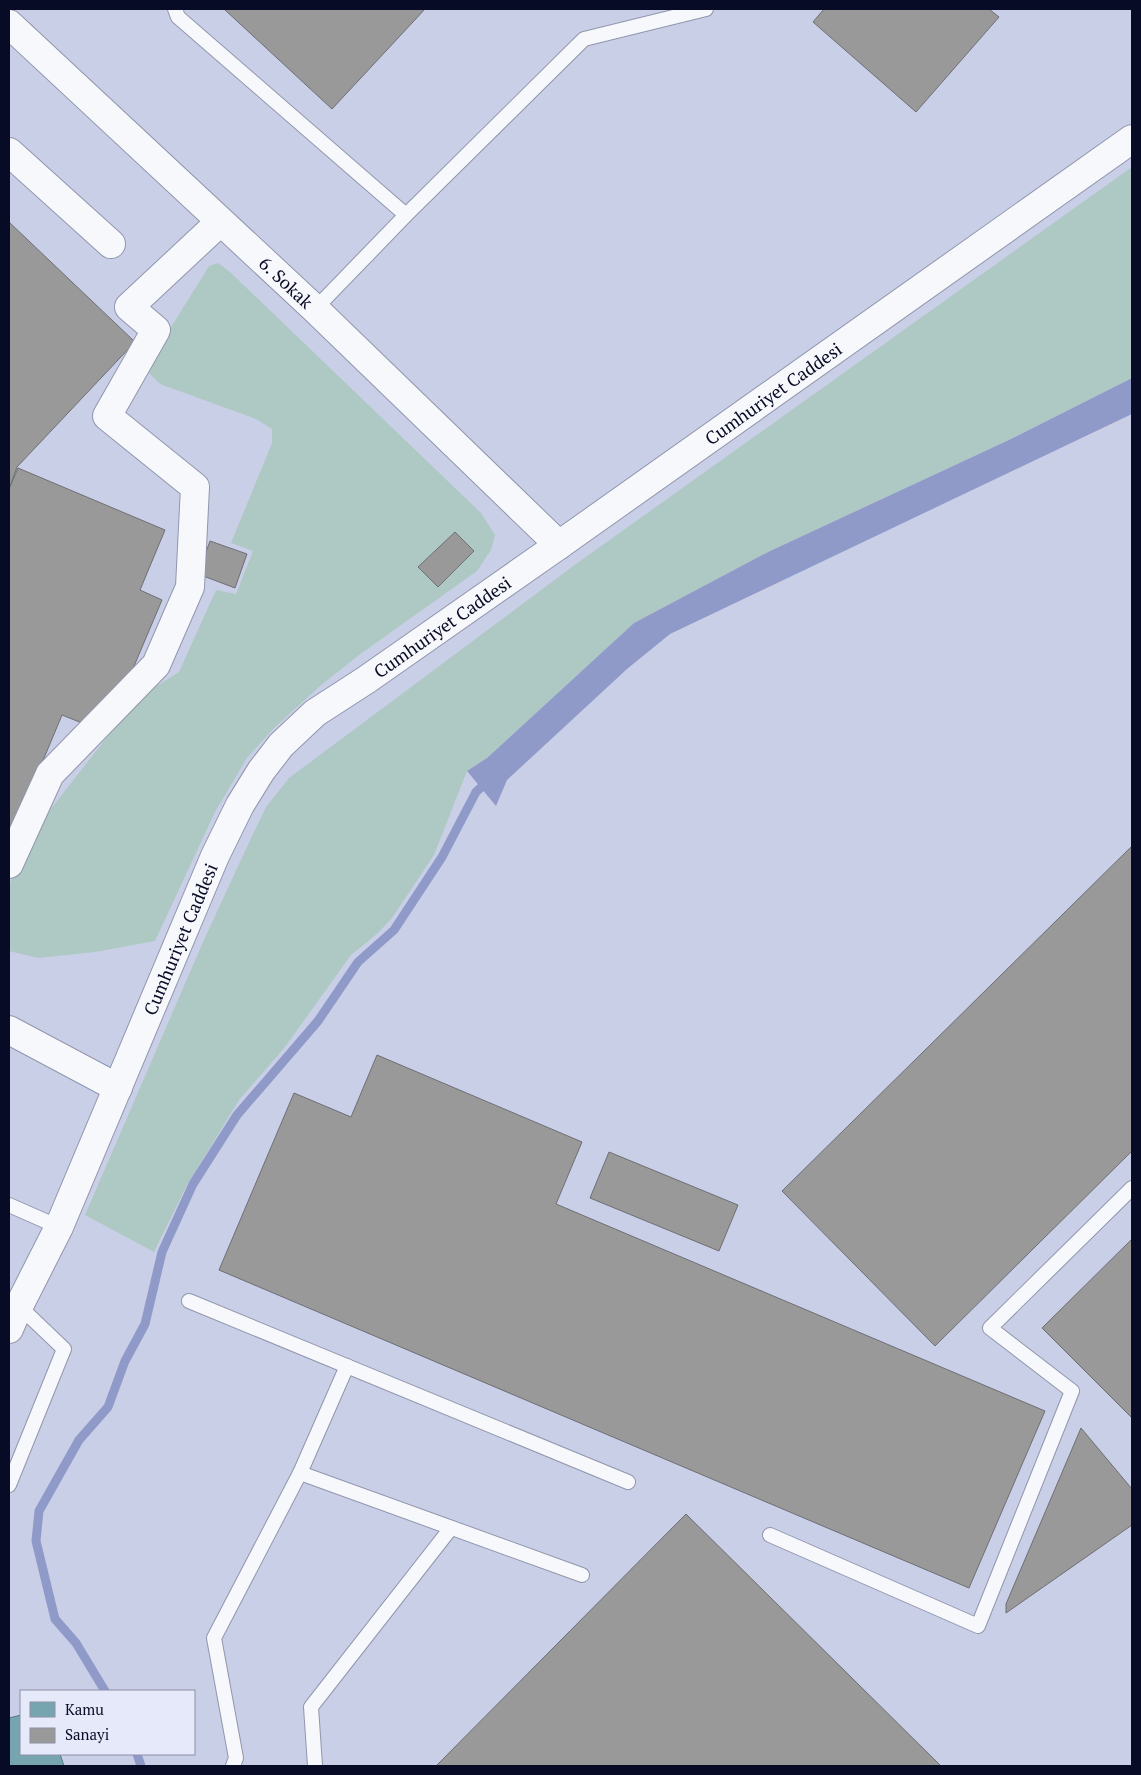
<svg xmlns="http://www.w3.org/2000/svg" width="1141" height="1775" viewBox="0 0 1141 1775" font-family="'PT Serif',serif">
	<rect width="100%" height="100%" fill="#c9cfe7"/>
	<g fill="#aec9c3">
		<polygon points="1132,167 1132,378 1011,439 768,552 634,623 487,758 467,771 434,855 392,918 378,933 351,955 285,1047 239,1100 187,1185 154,1252 85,1215 203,942 245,851 266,807 289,778 576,564"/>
		<polygon points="218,263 230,272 481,513 495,535 491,550 477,571 359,655 320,686 273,729 247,758 215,812 155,941 95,952 38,958 9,951 9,884 50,810 143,691 160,684 179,672 216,590 236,594 253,551 231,543 272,443 272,429 256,419 160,384 145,369 209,266"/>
	</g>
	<polygon fill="#909ac9" points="1132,378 1132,414 670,634 627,669 507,780 496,806 467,771 487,758 634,623 768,552 1011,439"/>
	<polygon fill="#76a5af" stroke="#557786" points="21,1715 21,1754 60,1754 64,1766 9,1766 9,1718"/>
	<g fill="#999" stroke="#6e6e76">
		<polygon points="224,9 425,9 332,109"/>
		<polygon points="824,9 989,9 999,17 916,112 813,22"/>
		<polygon points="9,222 135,342 17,467 9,489"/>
		<polygon points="18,468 165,530 140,590 162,600 112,718 92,727 62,715 9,842 9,489"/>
		<polygon points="455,532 474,551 438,587 418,567"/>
		<polygon points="210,541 247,554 235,588 198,574"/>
		<polygon points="1132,846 1132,1151 935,1346 782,1191"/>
		<polygon points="377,1055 582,1142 556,1204 1045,1411 969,1588 219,1270 294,1093 351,1117"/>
		<polygon points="609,1152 738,1205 719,1251 590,1198"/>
		<polygon points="1132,1239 1132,1418 1042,1328"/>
		<polygon points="1081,1428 1132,1489 1132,1525 1006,1613 1006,1604"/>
		<polygon points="686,1514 941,1766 436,1766"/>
	</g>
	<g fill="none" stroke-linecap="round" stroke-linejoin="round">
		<g stroke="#909ac9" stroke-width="9">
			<polyline points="105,1691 76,1643 55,1619 36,1541 39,1511 79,1440 108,1407 125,1361 145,1324 162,1252 193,1184 237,1115 318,1021 358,962 394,930 442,857 476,792 489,780"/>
			<polyline points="137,1754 141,1766"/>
		</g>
		<g stroke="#9196ad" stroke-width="16">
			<g id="service">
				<polyline points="175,9 178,17 406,215"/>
				<polyline points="315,309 406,215 584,39 706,9"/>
				<polyline points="9,1205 59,1227"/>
				<polyline points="189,1301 628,1482"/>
				<polyline points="300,1473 347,1366"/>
				<polyline points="9,1485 64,1349 19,1306"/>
				<polyline points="770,1535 978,1626 1072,1391 990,1328 1132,1188"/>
				<polyline points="233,1766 236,1758 214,1638 300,1473 582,1575"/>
				<polyline points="315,1766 311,1707 451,1528"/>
			</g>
		</g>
		<g stroke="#9196ad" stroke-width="30">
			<g id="minor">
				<path id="s1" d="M9 24 315 309 559 545"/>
				<polyline points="9,152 111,244"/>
				<polyline points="9,864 50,774 156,665 190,587 195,487 107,416 156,330 129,307 220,222"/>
				<polyline points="9,1030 118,1088"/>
			</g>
		</g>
		<g stroke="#9196ad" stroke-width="30">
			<g id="tertiary">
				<path id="s2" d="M9 1329 19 1306 59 1227 215 856 240 805 261 771 281 745 315 713 366 680 559 545 1132 139"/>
			</g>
		</g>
		<use href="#service" stroke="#f7f8fb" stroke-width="14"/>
		<use href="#minor" stroke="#f7f8fb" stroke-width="28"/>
		<use href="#tertiary" stroke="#f7f8fb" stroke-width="28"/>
	</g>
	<g text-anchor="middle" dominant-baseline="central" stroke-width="5" stroke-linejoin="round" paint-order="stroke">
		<g font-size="18" fill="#080b25" stroke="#e5e9f9">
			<text stroke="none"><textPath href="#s1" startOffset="379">6. Sokak</textPath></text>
			<text stroke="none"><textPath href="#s2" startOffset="1251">Cumhuriyet Caddesi</textPath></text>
			<text stroke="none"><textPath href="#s2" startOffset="846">Cumhuriyet Caddesi</textPath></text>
			<text stroke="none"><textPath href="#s2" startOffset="426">Cumhuriyet Caddesi</textPath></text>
		</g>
	</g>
	<rect width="1141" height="1775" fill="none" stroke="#080b25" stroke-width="20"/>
	<rect x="20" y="1690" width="175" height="65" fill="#e5e9f9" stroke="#8d90a4"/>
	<rect x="30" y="1702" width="25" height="15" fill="#76a5af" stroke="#8d90a4"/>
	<text x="65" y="1715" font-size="15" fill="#080b25">Kamu</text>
	<rect x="30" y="1728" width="25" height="15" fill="#999999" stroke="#8d90a4"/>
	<text x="65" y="1740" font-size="15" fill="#080b25">Sanayi</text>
</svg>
